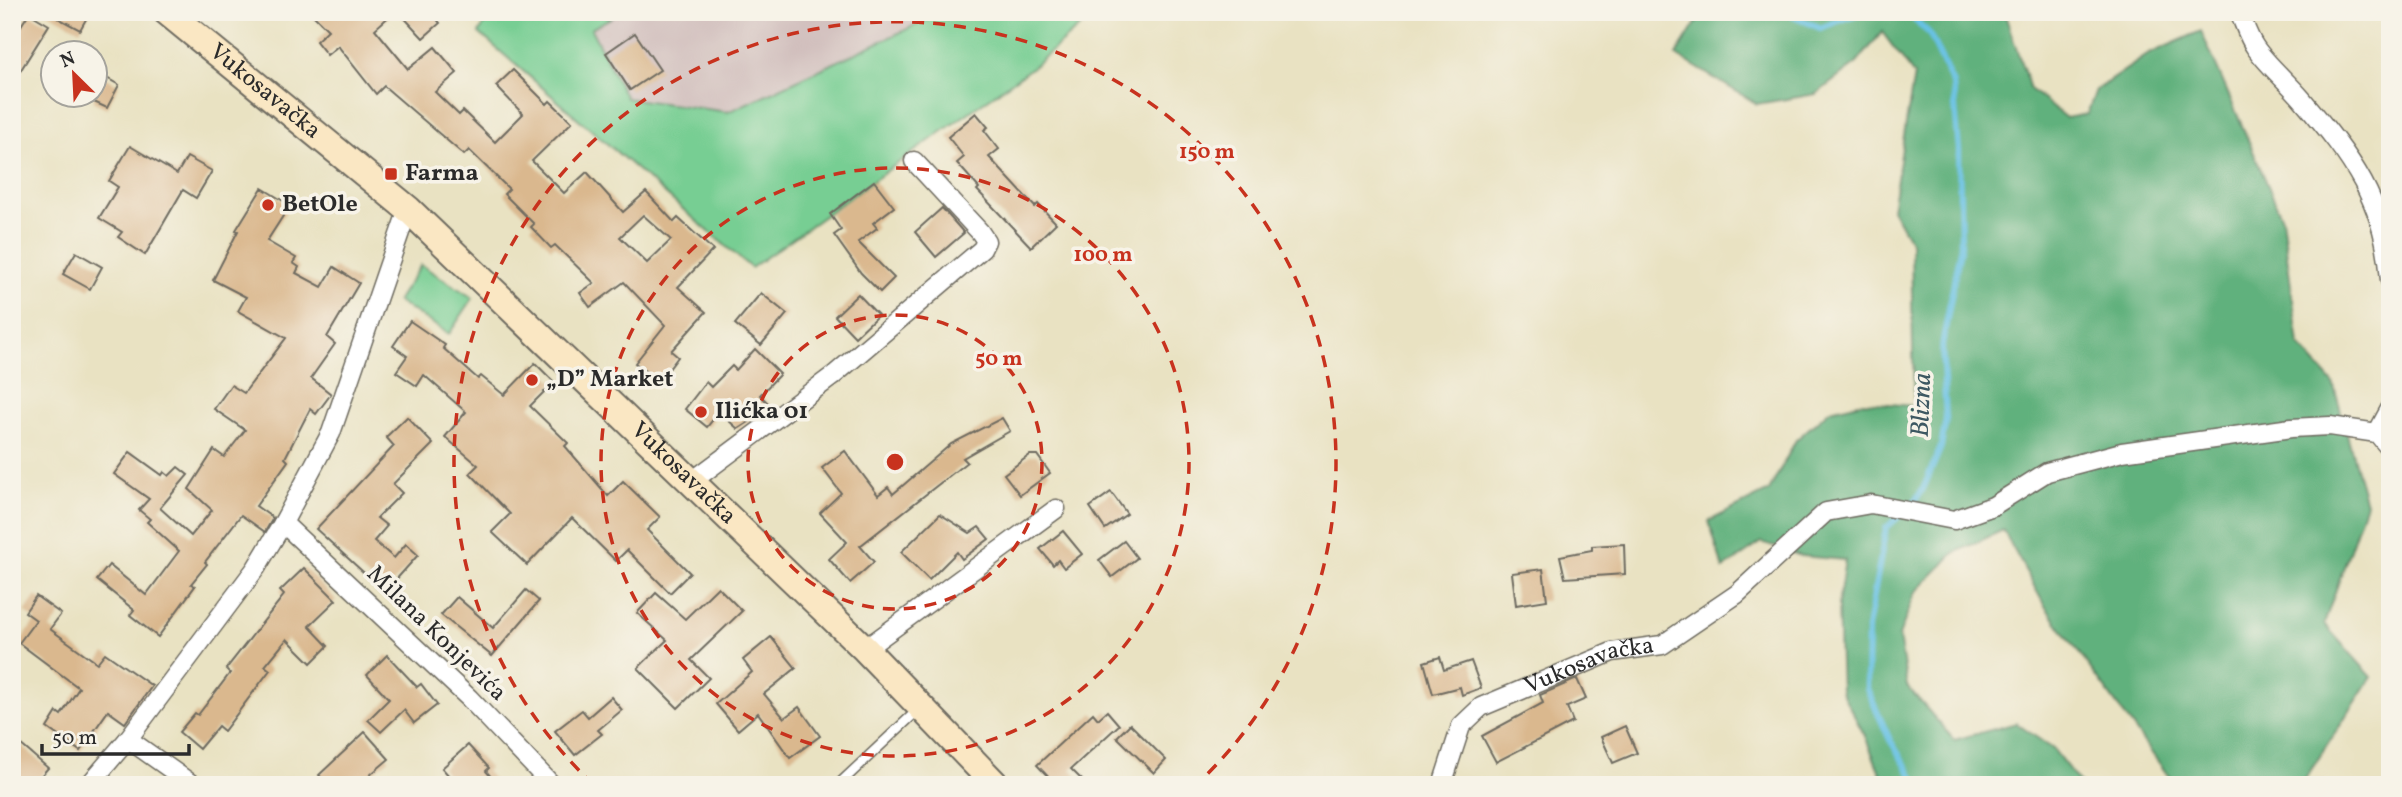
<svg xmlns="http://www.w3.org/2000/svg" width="2402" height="797" viewBox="0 0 2402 797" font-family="Vollkorn,serif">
	<rect width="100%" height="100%" fill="#f7f3e8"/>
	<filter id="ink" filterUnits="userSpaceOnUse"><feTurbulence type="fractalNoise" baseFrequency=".0143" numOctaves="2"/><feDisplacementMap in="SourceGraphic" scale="14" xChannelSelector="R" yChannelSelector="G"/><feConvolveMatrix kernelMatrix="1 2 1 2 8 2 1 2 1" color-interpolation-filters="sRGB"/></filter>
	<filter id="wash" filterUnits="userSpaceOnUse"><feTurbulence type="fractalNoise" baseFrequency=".00686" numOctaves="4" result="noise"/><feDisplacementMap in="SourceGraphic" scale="28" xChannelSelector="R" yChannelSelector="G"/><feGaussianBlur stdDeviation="1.57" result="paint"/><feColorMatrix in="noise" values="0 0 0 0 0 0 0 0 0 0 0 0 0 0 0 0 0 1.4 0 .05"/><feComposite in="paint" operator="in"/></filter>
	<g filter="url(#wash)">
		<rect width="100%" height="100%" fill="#e9e2c2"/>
		<polygon fill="#d1bfbd" points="621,12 944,12 728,112 626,99 591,29"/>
		<g fill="#77ce93" stroke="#517c5f" stroke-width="2">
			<polygon points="491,12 621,12 591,29 626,98 728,112 944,12 1097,12 1034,66 751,268 479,33"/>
			<polygon points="421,265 473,298 449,334 397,301"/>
		</g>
		<polygon fill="#61b17d" stroke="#466e54" stroke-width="2" points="1703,12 2004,12 2030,89 2066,118 2087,114 2096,90 2149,54 2201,31 2282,218 2299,345 2333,383 2366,503 2324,624 2372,677 2301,785 2175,785 2045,606 2003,530 1954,553 1915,593 1899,636 1907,686 1954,740 2016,723 2053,749 2081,785 1885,785 1865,736 1841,691 1838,605 1845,560 1801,556 1762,542 1723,569 1709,521 1769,491 1796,440 1830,410 1863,402 1914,406 1911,242 1892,209 1914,75 1882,32 1857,63 1816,94 1757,104 1676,55"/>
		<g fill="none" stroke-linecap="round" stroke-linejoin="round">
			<g stroke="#66c1e4" stroke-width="6">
				<polyline points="1784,12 1820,28 1863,12"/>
				<polyline points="1906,12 1929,33 1953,84 1959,150 1961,244 1942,346 1946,419 1941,447 1923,489 1912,505 1886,528 1868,627 1867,689 1890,740 1918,785"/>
			</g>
		</g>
		<g id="blocks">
			<g fill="#dab88e" fill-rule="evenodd">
				<polygon points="47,12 90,12 80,30"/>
				<path d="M310 12H394L375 29 408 69 435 47 457 73 435 92 459 115 463 111 495 142 523 114 496 86 513 70 547 104 550 101 572 122 532 161 564 193 587 172 623 212 646 192 674 222 678 218 713 250 678 287 706 312 671 351 678 357 659 382 635 363 665 325 624 282 590 307 580 293 594 283 555 245 551 248 531 227 534 224 504 194 509 189 469 150 464 155 384 86 376 94 338 46 327 55 316 41 328 30ZM643 215 671 240 647 263 620 237Z"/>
				<polygon points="399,12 431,12 440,23 423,38"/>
				<polygon points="29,13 49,25 12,84 12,40"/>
				<polygon points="635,33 660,70 630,90 606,53"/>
				<polygon points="94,71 119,85 107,108 94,102"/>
				<polygon points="976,113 988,127 984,130 999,149 989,157 1035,207 1038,204 1056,223 1031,247 977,190 979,188 957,163 964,157 948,137"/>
				<polygon points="130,146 177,174 187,157 212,171 196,198 183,190 145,255 118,237 122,232 99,218 118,187 109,181"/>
				<polygon points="874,181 894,207 873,223 877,228 858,242 894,278 880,292 861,273 834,235 841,230 830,214"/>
				<polygon points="262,188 290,205 267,241 296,258 293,263 299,267 296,273 322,287 334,267 359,283 327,337 335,344 311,378 331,394 316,414 310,409 285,458 288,461 256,506 273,518 265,532 241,515 205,562 207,564 191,584 195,586 158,637 130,615 134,610 97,580 109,565 146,595 179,551 147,522 150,519 139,510 149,499 114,474 130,452 162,475 164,472 169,476 178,467 188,475 160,508 191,536 212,510 189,489 214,450 224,457 245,430 214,409 231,385 244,393 286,338 238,311 246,297 213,280 238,231 236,230"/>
				<polygon points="942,208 964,233 936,257 915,232"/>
				<polygon points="76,252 102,267 90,289 63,274"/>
				<polygon points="761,293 787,314 761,345 735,324"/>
				<polygon points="858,294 878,315 855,337 835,316"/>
				<polygon points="410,321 445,345 443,348 478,379 481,376 504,395 535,363 554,382 530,406 568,443 565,446 608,496 623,481 660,517 647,530 690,573 670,593 627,550 616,561 572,518 527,565 492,532 510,514 470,473 478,465 445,437 466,412 424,375 417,386 396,372 407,356 393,346"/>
				<polygon points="755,349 780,374 760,395 772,407 738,429 719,412 707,427 685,409 706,382 711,387 732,366 736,370"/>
				<polygon points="407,417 433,444 393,484 402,493 377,518 387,526 374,541 394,558 406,544 418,555 385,592 316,529 394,446 386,437"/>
				<polygon points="1002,418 1010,431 963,458 967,462 860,546 874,562 850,583 829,559 847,542 820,513 841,493 822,468 845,451 878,495 888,487 893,494 951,444"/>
				<polygon points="1030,455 1037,455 1050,473 1020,495 1004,474"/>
				<polygon points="1111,492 1127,514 1105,529 1090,507"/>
				<polygon points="940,514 970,533 979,527 989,539 962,559 957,552 929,580 901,552"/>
				<polygon points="1063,531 1082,554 1064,568 1058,560 1053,565 1040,549"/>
				<polygon points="1124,541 1137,558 1112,577 1099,560"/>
				<polygon points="1624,544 1625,574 1565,578 1560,556 1592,550 1592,546"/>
				<polygon points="304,568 336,600 309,626 328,646 311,663 287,639 265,666 270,670 224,731 218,726 199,749 179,732 195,713 198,715 230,673 226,669 284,595 280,591"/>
				<polygon points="1543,569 1547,600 1516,605 1512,573"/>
				<polygon points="718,587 742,611 691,660 709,678 678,708 638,668 667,640 637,613 656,593 685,619"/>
				<polygon points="526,590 539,601 492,656 441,615 457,597 493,628"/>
				<polygon points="36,596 61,614 50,629 97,663 105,653 152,686 125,723 108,711 80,751 47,728 57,712 61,715 79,688 19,643 36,620 25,612"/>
				<polygon points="771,637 796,668 764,694 784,718 799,707 820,736 790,758 758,713 738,730 716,704 752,672 743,660"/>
				<polygon points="387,655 417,687 421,684 437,705 414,723 404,710 381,732 368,720 389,699 367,675"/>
				<polygon points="1440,657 1444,670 1471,661 1481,688 1462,695 1460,687 1433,694 1424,662"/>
				<polygon points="1577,679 1586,699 1567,707 1573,722 1496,762 1482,736 1543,703 1540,695"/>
				<polygon points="611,697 622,710 598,730 602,734 575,755 555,731 582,710 588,717"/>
				<polygon points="1107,711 1119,725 1071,769 1087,785 1056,785 1037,765 1093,713 1098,719"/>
				<polygon points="1130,724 1166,760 1154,773 1117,737"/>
				<polygon points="1625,726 1637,753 1613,763 1601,737"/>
				<polygon points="365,732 389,759 370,775 380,785 328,785 319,775"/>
				<polygon points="12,737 48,768 33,785 12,785"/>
				<polygon points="468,745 489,768 486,771 498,785 457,785 442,768"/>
			</g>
		</g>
	</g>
	<g filter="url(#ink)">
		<use href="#blocks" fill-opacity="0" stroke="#6e6b60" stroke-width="2"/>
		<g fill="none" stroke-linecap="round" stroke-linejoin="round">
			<g stroke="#6e6b60" stroke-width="12">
				<polyline id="service" points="838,785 919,709"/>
			</g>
			<g stroke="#6e6b60" stroke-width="21">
				<g id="minor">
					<path d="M2239 12C2244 23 2248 37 2255 47 2268 66 2287 81 2302 99 2352 158 2385 201 2390 280"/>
					<polyline points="2377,433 2390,409"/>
					<polyline points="691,482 834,375 982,249 986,241 980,232 914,161"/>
					<polyline points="283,523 469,698 552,785"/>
					<polyline points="865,649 1056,509"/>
					<polyline points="128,739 193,785"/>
					<polyline points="89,785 128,739 256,568 283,523 331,433 408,209"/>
					<path id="s1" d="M1442 785 1461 726 1481 707 1612 652 1662 645 1737 594 1826 512 1871 504 1954 520 1993 506 2047 472 2122 452 2291 428 2330 426 2377 433 2390 449"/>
				</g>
			</g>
			<g stroke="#6e6b60" stroke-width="30">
				<g id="secondary">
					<path id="s2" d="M167 12 408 209 865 649 996 785"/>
				</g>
			</g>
			<use href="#service" stroke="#fff" stroke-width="9"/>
			<use href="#minor" stroke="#fff" stroke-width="18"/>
			<use href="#secondary" stroke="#fae7c3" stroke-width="26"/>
		</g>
	</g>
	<g fill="none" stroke="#c8321e" stroke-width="3.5" stroke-dasharray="12 9">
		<circle cx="895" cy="462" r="147"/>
		<circle cx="895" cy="462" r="294"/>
		<path d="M594 785A441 441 0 1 1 1196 785"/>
	</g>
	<g fill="#c8321e" stroke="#f7f3e8" stroke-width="2.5">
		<rect x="384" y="167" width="14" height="14" rx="3.5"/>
		<circle cx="268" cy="205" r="7"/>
		<circle cx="532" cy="380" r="7"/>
		<circle cx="701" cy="412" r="7"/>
	</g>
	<g text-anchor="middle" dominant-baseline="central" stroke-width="7" stroke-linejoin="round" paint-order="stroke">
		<g font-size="24" fill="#2b2b2b" stroke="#f7f3e8">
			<text stroke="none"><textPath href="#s2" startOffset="126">Vukosavačka</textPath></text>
			<text stroke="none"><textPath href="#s2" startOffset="693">Vukosavačka</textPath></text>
			<text transform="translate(436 634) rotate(44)">Milana Konjevića</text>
			<text stroke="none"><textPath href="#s1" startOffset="206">Vukosavačka</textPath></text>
		</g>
		<g font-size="24" font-weight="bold" fill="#2b2b2b" stroke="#f7f3e8" text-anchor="start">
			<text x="405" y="174">Farma</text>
			<text x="282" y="205">BetOle</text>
			<text x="546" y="380">„D” Market</text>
			<text x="715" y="412">Ilićka 01</text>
		</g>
		<g font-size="26" font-style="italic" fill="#3d5862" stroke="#f7f3e8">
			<text transform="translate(1922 405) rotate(-88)">Blizna</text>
		</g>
	</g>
	<circle cx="895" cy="462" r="10" fill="#c8321e" stroke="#f7f3e8" stroke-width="3.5"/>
	<g font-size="21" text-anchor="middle" font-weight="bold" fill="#c8321e" stroke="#f7f3e8" stroke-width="7" stroke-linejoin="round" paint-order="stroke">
		<text x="1207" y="158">150 m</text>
		<text x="1103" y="261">100 m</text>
		<text x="999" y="365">50 m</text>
	</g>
	<rect width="2402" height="797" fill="none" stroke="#f7f3e8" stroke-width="42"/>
	<g transform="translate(74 74) rotate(336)"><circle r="33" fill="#f7f3e8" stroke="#a5a39c" stroke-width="2"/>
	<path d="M0-5L12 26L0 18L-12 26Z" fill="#c8321e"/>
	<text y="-10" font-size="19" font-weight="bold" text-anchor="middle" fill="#2b2b2b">N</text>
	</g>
	<path d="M42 744v10h147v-10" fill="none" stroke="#2b2b2b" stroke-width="3.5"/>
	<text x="52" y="744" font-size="21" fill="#2b2b2b" stroke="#f7f3e8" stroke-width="5" paint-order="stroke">50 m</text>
</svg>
